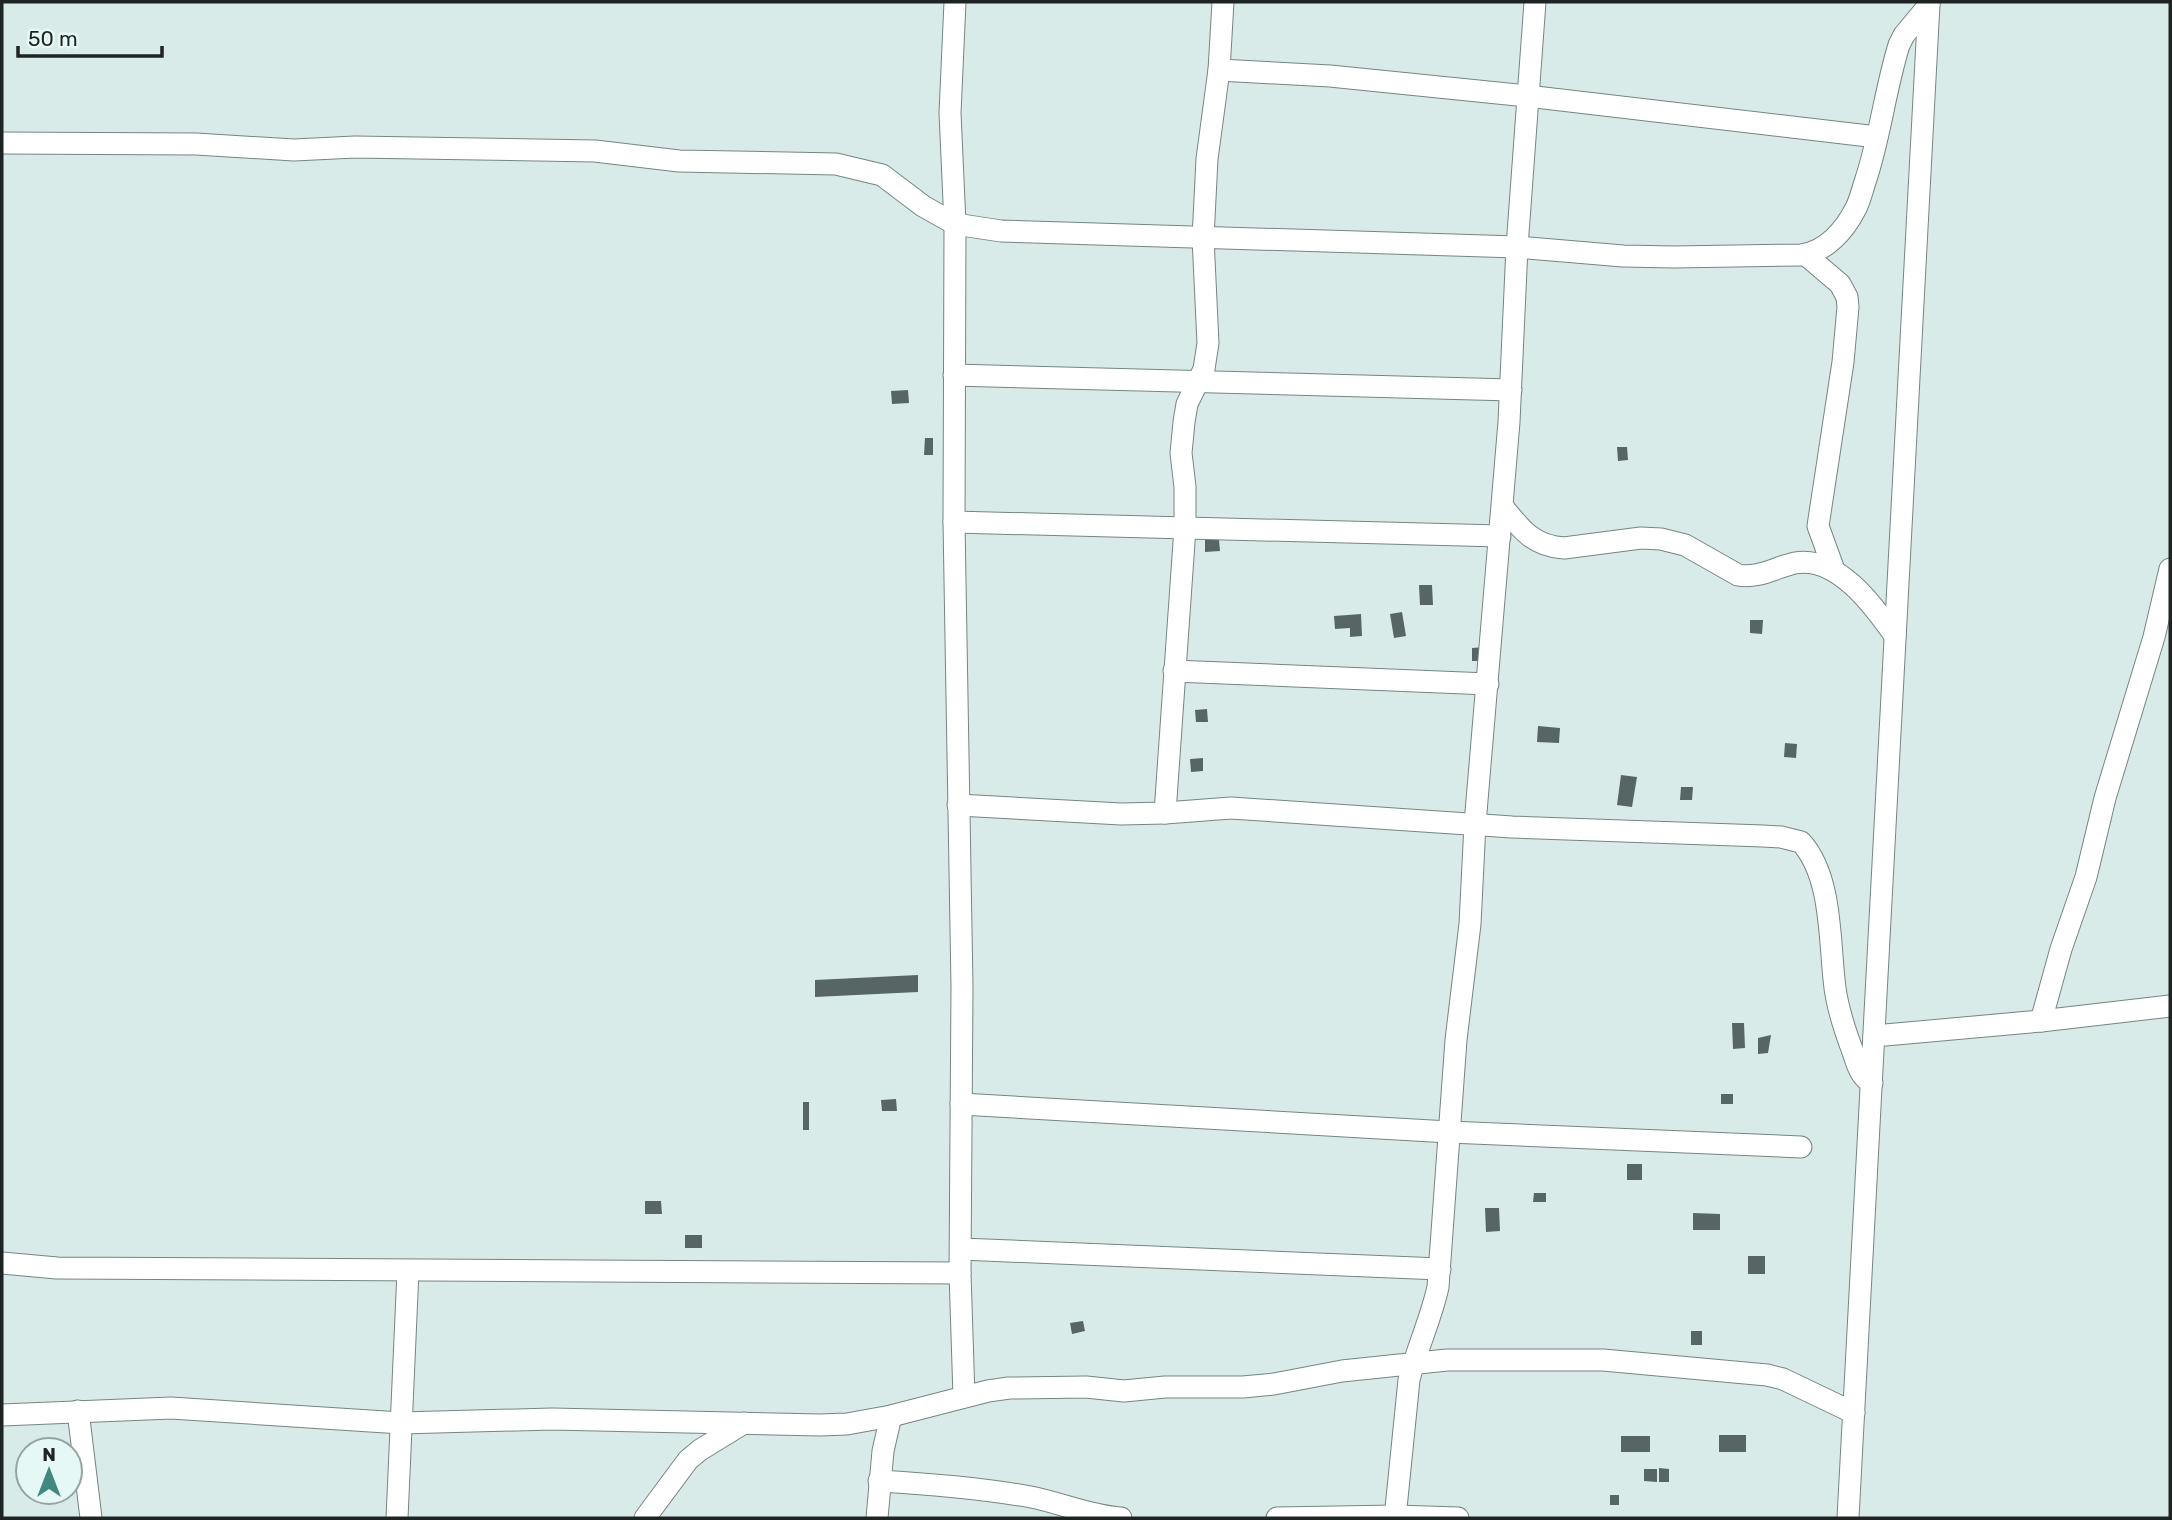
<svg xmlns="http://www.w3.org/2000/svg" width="2172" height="1520" viewBox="0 0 2172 1520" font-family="Rubik,sans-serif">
	<rect width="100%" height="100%" fill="#d9ebe8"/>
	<g fill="#576664">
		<polygon points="908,390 909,403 892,404 891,391"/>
		<polygon points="925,438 933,438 933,455 924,455"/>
		<polygon points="1617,447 1627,447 1628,460 1618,461"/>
		<polygon points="1219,539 1220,551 1205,552 1205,540"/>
		<polygon points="1419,585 1432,585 1433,605 1420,605"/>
		<polygon points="1402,612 1406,636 1394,638 1390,614"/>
		<polygon points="1361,614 1362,636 1350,637 1350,628 1335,629 1334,616"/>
		<polygon points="1750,620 1763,620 1762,634 1750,633"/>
		<polygon points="1485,647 1485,661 1472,661 1472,648"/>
		<polygon points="1207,709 1208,722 1196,722 1195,710"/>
		<polygon points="1538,726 1560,728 1559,743 1537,742"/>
		<polygon points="1785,743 1797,744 1796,758 1784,757"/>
		<polygon points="1203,758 1203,771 1191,772 1190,759"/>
		<polygon points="1621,775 1637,777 1632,807 1617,805"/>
		<polygon points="1681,787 1693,787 1692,800 1680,800"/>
		<polygon points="918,975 918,992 815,997 815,980"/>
		<polygon points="1732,1023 1744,1023 1745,1048 1733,1049"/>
		<polygon points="1771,1035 1768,1053 1758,1054 1758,1038"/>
		<rect x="1721" y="1094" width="12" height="10"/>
		<polygon points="896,1099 897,1111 882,1111 881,1100"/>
		<rect x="803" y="1102" width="6" height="28"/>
		<rect x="1627" y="1164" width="15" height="16"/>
		<polygon points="1534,1193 1546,1193 1546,1202 1533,1202"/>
		<polygon points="645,1201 661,1201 662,1214 645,1214"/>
		<polygon points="1485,1208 1499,1208 1500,1231 1486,1232"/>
		<polygon points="1693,1213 1720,1214 1720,1230 1693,1230"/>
		<rect x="685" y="1235" width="17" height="13"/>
		<rect x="1748" y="1256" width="17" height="18"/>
		<polygon points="1083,1321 1085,1331 1072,1334 1070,1323"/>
		<rect x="1691" y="1331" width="11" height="14"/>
		<rect x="1719" y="1435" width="27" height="17"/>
		<rect x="1621" y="1436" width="29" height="16"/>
		<polygon points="1659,1468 1669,1469 1669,1482 1659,1482"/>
		<polygon points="1644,1469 1657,1469 1657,1482 1644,1481"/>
		<rect x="1610" y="1495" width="9" height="10"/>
	</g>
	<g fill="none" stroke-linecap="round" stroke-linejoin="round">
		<g stroke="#758583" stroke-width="23">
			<g id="minor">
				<polyline points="955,2 950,113 955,224 954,522 962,987 960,1273 964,1397"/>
				<polyline points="1219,70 1330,76 1527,96 1877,137"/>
				<path d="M2 143 196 144 294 150 355 147 595 151 679 161 836 164 882 175 923 206 955 224 1001 231 1517 247 1623 256 1674 257 1801 255C1826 252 1845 230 1856 208 1860 200 1862 191 1865 182 1880 138 1885 90 1899 45L1904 35 1929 5"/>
				<polyline points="1806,255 1840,284 1847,297 1848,307 1843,362 1818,526 1834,570"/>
				<polyline points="954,375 1511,390"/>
				<path d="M1503 507C1521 529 1533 546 1564 548L1641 538 1661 539 1685 545 1738 575C1758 579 1776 567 1795 563 1837 555 1874 606 1895 636"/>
				<polyline points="954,522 1500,536"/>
				<polyline points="1174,671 1488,684"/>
				<path d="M958 805 1121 814 1165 813 1231 808 1512 827 1763 836 1781 837 1801 842C1833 877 1829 943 1835 988 1838 1010 1845 1031 1853 1052 1857 1064 1860 1077 1872 1083"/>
				<polyline points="1165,813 1185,528 1185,487 1181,453 1184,422 1187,404 1204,369 1208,343 1203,238 1207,159 1219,70 1223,2"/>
				<polyline points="2041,1021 2061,949 2086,877 2105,798 2154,637 2170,569"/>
				<polyline points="1874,1036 2041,1021 2170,1006"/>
				<polyline points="961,1104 1449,1132 1801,1147"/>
				<polyline points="961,1249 1440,1269"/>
				<polyline points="2,1263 57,1268 960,1273"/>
				<polyline points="78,1411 91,1518"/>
				<polyline points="2,1415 171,1408 401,1423 552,1419 820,1425 847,1424 891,1416 988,1391 1009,1388 1086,1387 1124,1391 1165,1387 1243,1387 1274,1384 1342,1371 1447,1360 1603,1360 1767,1375 1783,1379 1854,1413"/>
				<path d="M879 1481C930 1484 981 1488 1031 1497 1061 1503 1090 1516 1121 1518"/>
				<polyline points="397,1518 408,1271"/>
				<polyline points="645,1518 688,1460 700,1450 744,1423"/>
				<polyline points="877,1518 883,1451 891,1416"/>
				<polyline points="1277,1518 1395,1516 1458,1518"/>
				<path d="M1395 1518 1409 1380C1417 1348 1431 1319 1438 1287L1456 1040 1470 924 1475 824 1509 422 1517 247 1535 2"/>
				<polyline points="1848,1518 1929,4"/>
			</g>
		</g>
		<use href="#minor" stroke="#fff" stroke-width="21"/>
	</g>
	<rect width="2172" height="1520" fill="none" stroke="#1e2423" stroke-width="7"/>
	<g transform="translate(49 1471)"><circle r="33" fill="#e6f8f6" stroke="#96a3a2" stroke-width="2"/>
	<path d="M0-5L12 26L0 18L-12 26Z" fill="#418881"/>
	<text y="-10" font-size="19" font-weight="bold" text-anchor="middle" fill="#1e2423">N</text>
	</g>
	<path d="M18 46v10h144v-10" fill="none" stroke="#1e2423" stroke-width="3.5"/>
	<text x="28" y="46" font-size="21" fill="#1e2423" stroke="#e6f8f6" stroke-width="5" paint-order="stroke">50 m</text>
</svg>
